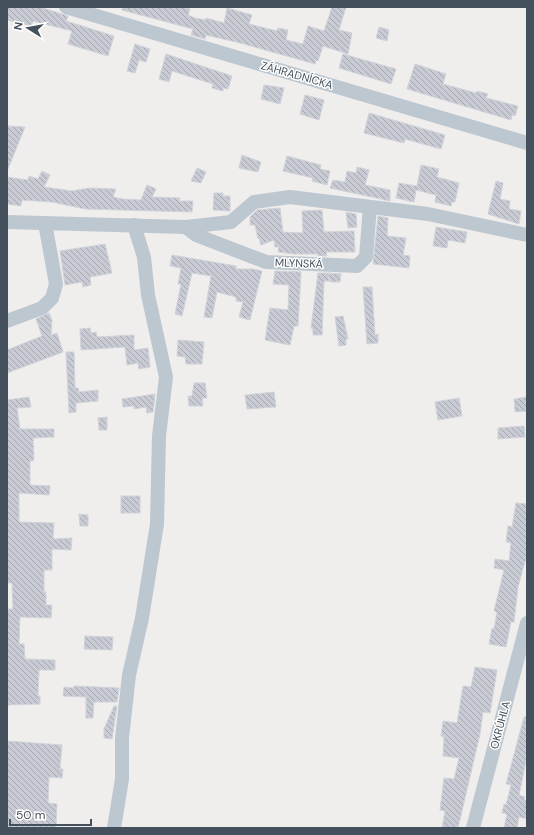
<svg xmlns="http://www.w3.org/2000/svg" width="534" height="835" viewBox="0 0 534 835" font-family="'DM Sans',sans-serif">
	<defs>
		<pattern id="building-back-hatch" width="6" height="6" patternUnits="userSpaceOnUse"><rect width="6" height="6" fill="#c8cbd3"/><path d="M-1 5l2 2M0 0l6 6M5-1l2 2" fill="none" stroke="#a4a7ae"/></pattern>
	</defs>
	<rect width="100%" height="100%" fill="#f0eded"/>
	<g fill="url(#building-back-hatch)" stroke="#d0d3d9">
		<polygon points="7,7 40,7 46,9 68,16 66,21 114,36 108,56 68,44 72,31 33,21 31,26 7,20"/>
		<polygon points="123,7 183,7 190,9 188,15 195,18 206,20 206,18 224,23 227,8 252,15 249,24 277,31 278,28 288,30 286,40 303,44 308,26 324,31 332,7 346,7 339,30 352,33 348,54 323,46 318,61 316,60 315,64 240,43 206,35 205,39 191,35 193,29 122,10"/>
		<polygon points="379,27 389,30 387,41 376,38"/>
		<polygon points="135,44 150,49 146,62 139,60 135,73 127,71"/>
		<polygon points="166,54 232,76 228,89 223,88 223,91 212,88 213,84 172,71 169,82 159,79"/>
		<polygon points="343,54 396,69 391,84 339,68"/>
		<polygon points="415,64 446,74 443,84 476,93 477,91 488,94 486,98 518,106 515,116 512,115 511,120 407,89"/>
		<polygon points="264,85 284,88 280,104 261,99"/>
		<polygon points="305,95 324,100 319,120 300,114"/>
		<polygon points="369,113 445,135 441,149 405,139 404,143 364,133"/>
		<polygon points="7,126 25,127 8,169 7,169"/>
		<polygon points="242,155 261,162 258,172 239,168"/>
		<polygon points="287,156 321,165 320,169 330,171 327,185 312,181 313,178 283,171"/>
		<polygon points="421,165 439,169 437,177 459,183 455,202 452,202 451,206 435,202 436,195 416,190 414,202 396,198 399,183 417,186"/>
		<polygon points="357,167 369,170 365,185 390,190 390,201 330,188 333,180 345,182 347,171 356,173"/>
		<polygon points="197,168 206,172 201,183 191,181"/>
		<polygon points="42,171 50,175 44,187 72,191 89,188 116,189 113,197 122,199 141,200 147,185 156,189 152,197 180,198 179,201 193,201 192,212 85,209 52,202 22,200 21,206 7,204 7,177 28,180 29,176 38,179"/>
		<polygon points="496,181 503,183 500,199 510,201 509,209 521,211 519,224 488,214"/>
		<polygon points="214,193 223,193 223,196 230,196 230,211 213,210"/>
		<polygon points="280,208 283,232 303,233 302,211 322,210 324,232 354,231 355,252 326,252 327,256 318,256 318,254 294,254 278,252 279,247 275,247 274,240 261,245 259,238 258,239 255,225 250,225 250,217 257,210"/>
		<polygon points="346,212 356,214 357,227 348,228"/>
		<polygon points="378,216 388,218 387,236 406,238 403,255 410,256 409,268 373,264"/>
		<polygon points="436,227 467,232 465,243 448,240 447,248 433,246"/>
		<polygon points="105,244 112,273 90,277 91,285 83,287 82,282 65,285 60,251"/>
		<polygon points="172,255 236,266 236,269 253,269 262,271 250,320 239,317 243,302 236,301 236,297 217,292 212,318 204,317 211,276 192,273 182,316 175,314 181,284 178,284 181,268 170,266"/>
		<polygon points="275,271 301,272 298,326 294,326 290,345 265,340 270,308 288,310 289,285 273,284"/>
		<polygon points="318,273 328,273 329,281 324,281 322,335 313,335 313,329 311,328"/>
		<polygon points="328,273 341,274 340,282 330,282"/>
		<polygon points="363,287 372,287 375,335 378,334 378,343 367,344"/>
		<polygon points="49,313 52,320 51,335 57,333 63,352 7,373 7,350 42,336 36,319"/>
		<polygon points="343,316 348,339 346,339 346,345 339,346 335,317"/>
		<polygon points="90,328 91,333 96,332 97,337 134,335 134,350 148,348 150,367 139,369 138,363 127,365 125,347 81,350 80,329"/>
		<polygon points="178,340 204,342 202,364 186,364 185,357 177,356"/>
		<polygon points="66,352 74,352 75,388 78,388 79,392 98,390 98,401 76,403 76,412 69,413"/>
		<polygon points="194,383 205,383 207,398 202,398 203,406 189,406 188,396 192,396"/>
		<polygon points="274,392 276,407 247,409 245,395"/>
		<polygon points="155,394 153,412 147,413 146,407 134,409 134,406 123,407 122,399"/>
		<polygon points="29,397 31,407 17,408 20,429 54,429 54,437 33,438 34,457 33,461 30,461 30,485 50,486 49,495 19,493 19,522 54,523 53,539 72,538 71,550 52,549 52,570 44,570 44,592 46,592 46,605 52,605 51,618 20,617 19,644 24,644 25,659 55,660 55,670 39,670 38,696 40,696 40,704 7,705 7,609 13,609 12,583 7,583 7,400"/>
		<polygon points="527,397 527,411 515,412 514,399"/>
		<polygon points="459,398 462,416 438,420 435,402"/>
		<polygon points="107,417 107,430 99,430 98,418"/>
		<polygon points="524,426 525,437 498,439 498,428"/>
		<rect x="121" y="496" width="19" height="17"/>
		<polygon points="516,503 527,504 527,561 525,561 518,587 514,622 511,622 506,647 489,644 492,628 494,629 497,612 494,611 504,570 494,568 495,559 509,561 511,543 506,542 508,526 512,527"/>
		<polygon points="79,514 88,515 88,526 80,526"/>
		<polygon points="85,636 113,637 112,650 84,649"/>
		<polygon points="475,667 497,670 490,713 483,712 480,734 458,828 442,828 445,811 440,810 444,778 454,779 459,758 443,756 444,737 441,736 443,721 457,723 463,686 471,687"/>
		<polygon points="74,686 119,688 117,702 94,702 93,718 86,718 86,697 63,696 64,687 74,688"/>
		<polygon points="114,706 117,706 112,739 104,738 104,729"/>
		<polygon points="524,717 527,717 527,756 519,795 525,797 524,800 527,801 527,819 519,817 517,828 504,828 507,814 502,813 504,804 506,805 511,785 506,784"/>
		<polygon points="7,741 62,745 60,769 63,769 62,778 49,777 48,803 57,804 56,828 7,828"/>
	</g>
	<g fill="none" stroke-linecap="round" stroke-linejoin="round">
		<g stroke="#bcc7d0" stroke-width="14">
			<polyline points="66,7 527,143"/>
			<polyline points="7,222 186,227 231,222 254,202 290,197 428,214 527,235"/>
			<polyline points="186,227 196,235 266,262 357,266 366,257 370,207"/>
			<polyline points="7,321 42,308 52,298 56,284 45,223"/>
			<polyline points="114,828 122,779 122,738 129,675 142,618 157,524 159,436 166,377 148,295 144,257 134,225"/>
			<polyline points="473,828 527,623"/>
		</g>
	</g>
	<g text-anchor="middle" dominant-baseline="central" stroke-width="3" stroke-linejoin="round" paint-order="stroke">
		<g font-size="11" fill="#44505b" stroke="#fff">
			<text transform="translate(297 75) rotate(16)">ZÁHRADNÍCKA</text>
			<text transform="translate(299 263) rotate(2)">MLYNSKÁ</text>
			<text transform="translate(500 725) rotate(-75)">OKRÚHLA</text>
		</g>
	</g>
	<rect width="534" height="835" fill="none" stroke="#44505b" stroke-width="16"/>
	<g transform="translate(28 28) rotate(281)" stroke="#ffffff" stroke-width="3" paint-order="stroke">
	<path d="M0-3L7 15L0 10L-7 15Z" fill="#44505b"/>
	<text y="-6" font-size="11" font-weight="bold" text-anchor="middle" fill="#44505b">N</text>
	</g>
	<path d="M10 819v6h81v-6" fill="none" stroke="#44505b" stroke-width="2"/>
	<text x="16" y="819" font-size="12" fill="#44505b" stroke="#ffffff" stroke-width="3" paint-order="stroke">50 m</text>
</svg>
